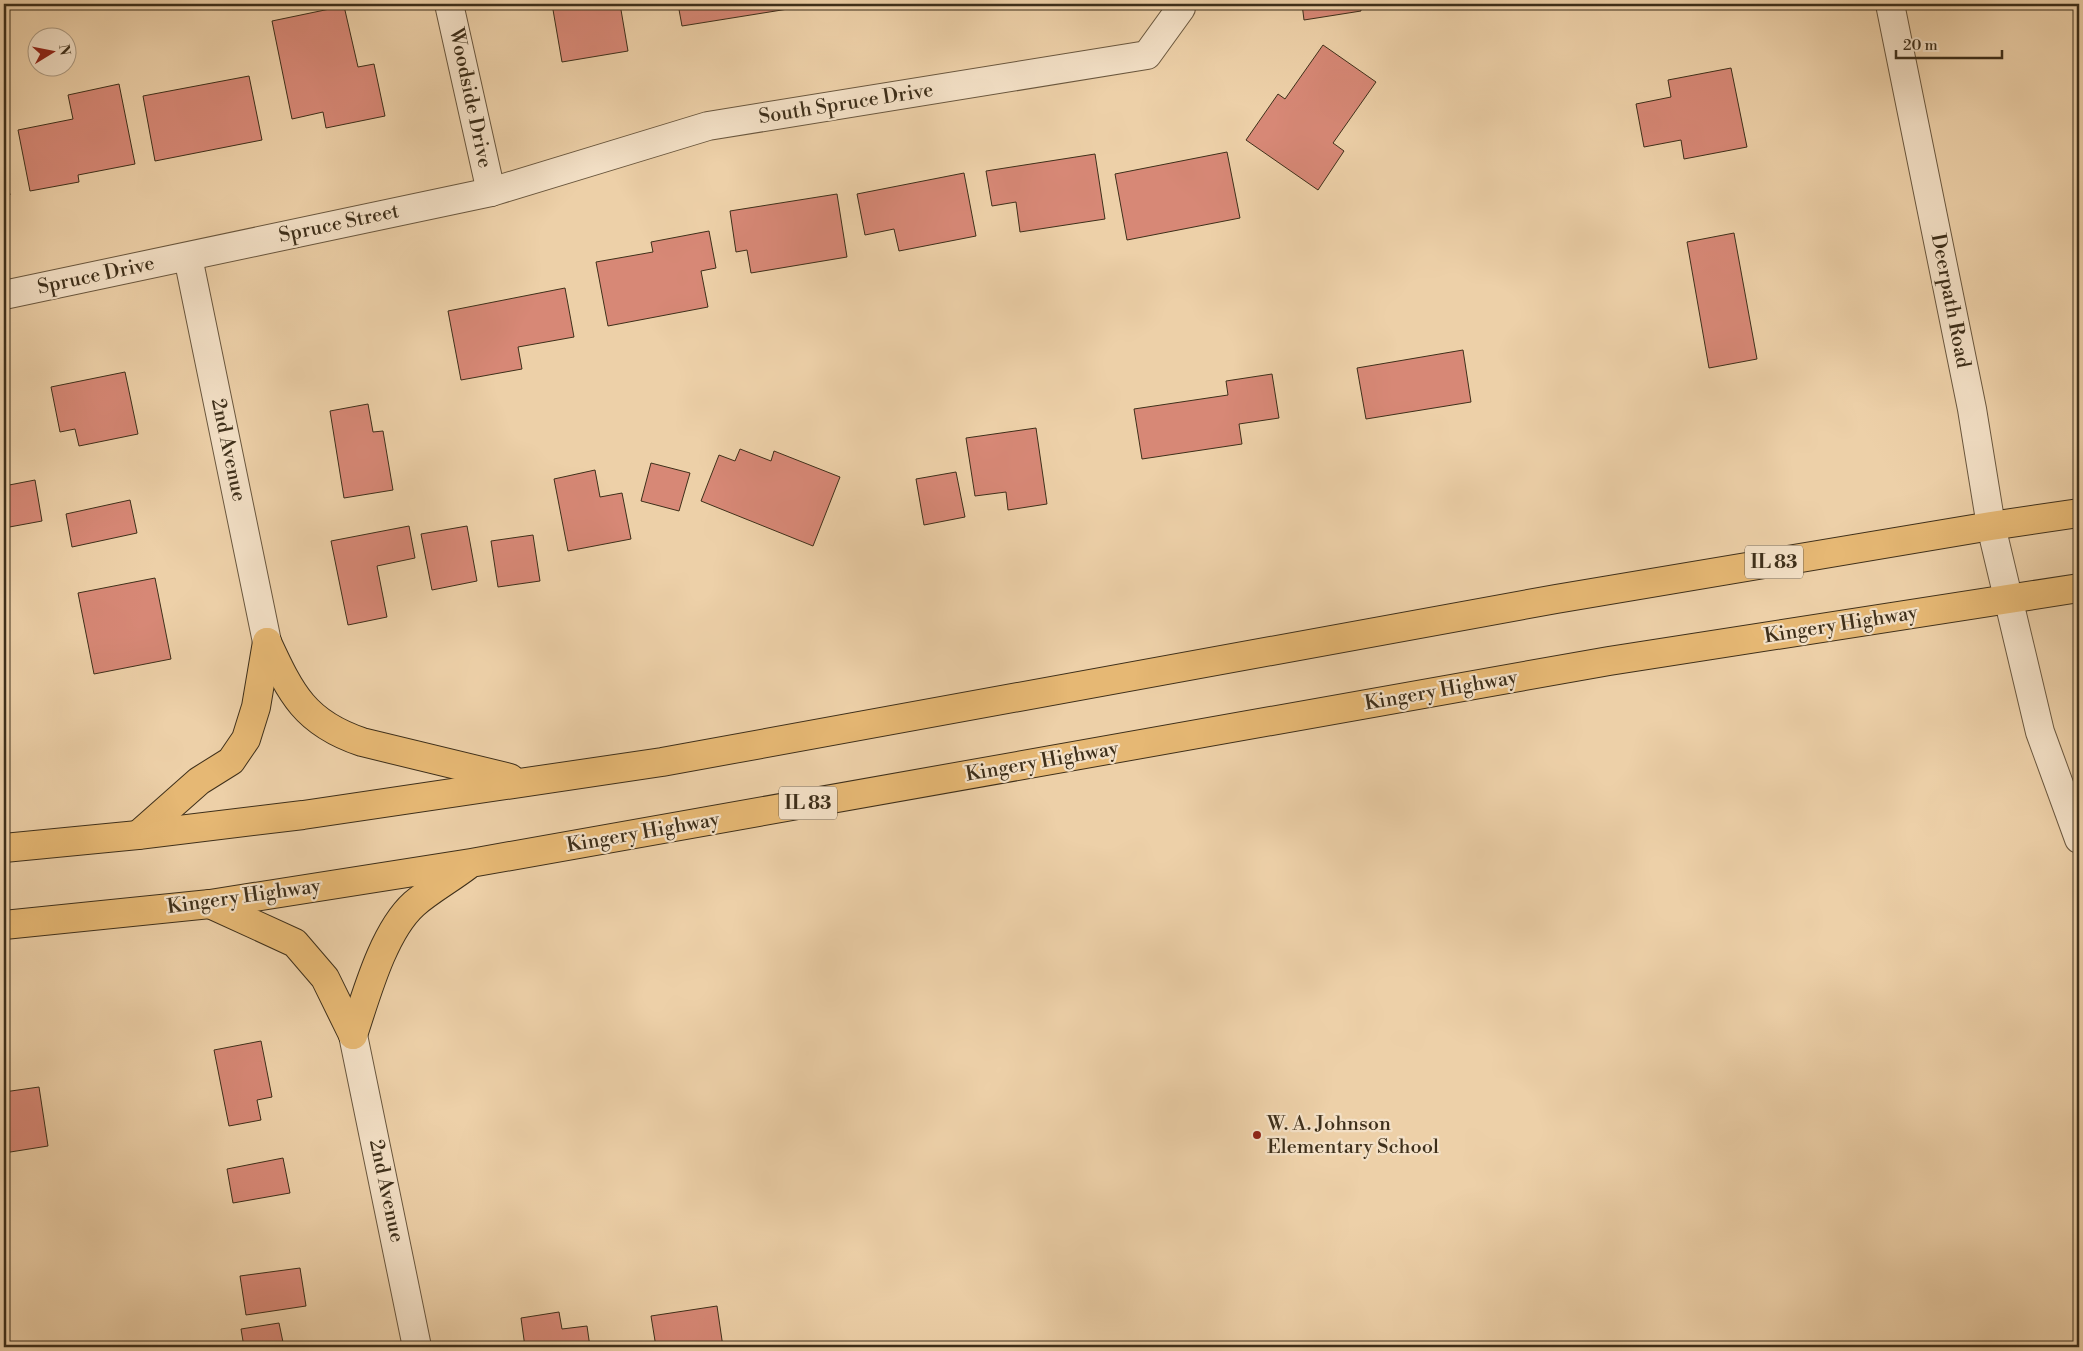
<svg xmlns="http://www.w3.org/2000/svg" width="2083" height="1351" viewBox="0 0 2083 1351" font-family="'Libre Bodoni',serif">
	<rect width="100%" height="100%" fill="#edd0a8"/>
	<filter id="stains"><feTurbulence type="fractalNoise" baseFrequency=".004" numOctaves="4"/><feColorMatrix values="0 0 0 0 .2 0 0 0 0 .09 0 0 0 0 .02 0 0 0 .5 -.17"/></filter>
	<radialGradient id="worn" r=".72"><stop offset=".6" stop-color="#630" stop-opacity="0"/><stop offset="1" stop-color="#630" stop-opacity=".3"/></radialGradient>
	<g fill="#d78876" stroke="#3e2f1a">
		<polygon points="552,4 620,4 628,51 562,62"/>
		<polygon points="678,4 788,4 788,9 682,26"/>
		<polygon points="1302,4 1360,4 1361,11 1304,20"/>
		<polygon points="344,6 358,67 374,64 385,116 326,128 323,112 292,119 272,21"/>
		<polygon points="1323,45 1376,82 1333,143 1344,151 1318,190 1246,140 1278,94 1285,99"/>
		<polygon points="1731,68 1747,147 1684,159 1681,140 1644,147 1636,104 1671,97 1668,80"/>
		<polygon points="249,76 262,140 155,161 143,96"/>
		<polygon points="119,84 135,164 78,175 79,182 30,191 18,130 73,119 68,95"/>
		<polygon points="1227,152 1240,218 1127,240 1115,174"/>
		<polygon points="1095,154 1105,219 1020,232 1016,202 992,206 986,171"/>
		<polygon points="4,167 10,195 4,196"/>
		<polygon points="964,173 976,236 899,251 894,229 865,235 857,194"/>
		<polygon points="837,194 847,257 751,273 747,250 736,252 730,211"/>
		<polygon points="709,231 716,268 701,271 708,307 608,326 596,262 653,252 651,242"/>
		<polygon points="1734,233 1757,359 1709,368 1687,242"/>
		<polygon points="565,288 574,337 518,347 522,369 461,380 448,311"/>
		<polygon points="1463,350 1471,402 1366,419 1357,368"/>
		<polygon points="125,372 138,434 79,446 75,429 60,432 51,387"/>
		<polygon points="1272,374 1279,418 1239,424 1242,444 1142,459 1134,409 1228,395 1226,381"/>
		<polygon points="368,404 373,432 383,431 393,490 344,498 330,411"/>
		<polygon points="1036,428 1047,504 1008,510 1006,492 975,496 966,438"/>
		<polygon points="740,449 771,461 774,451 840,477 813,546 701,501 719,455 735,461"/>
		<polygon points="651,463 690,473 679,511 641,501"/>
		<polygon points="595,470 600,497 622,493 631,539 568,551 554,479"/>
		<polygon points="956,472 965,517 924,525 916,479"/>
		<polygon points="35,480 42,521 4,528 4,486"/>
		<polygon points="130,500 137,533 72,547 66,514"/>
		<polygon points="409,526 415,558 377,566 387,617 348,625 331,541"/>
		<polygon points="467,526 477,581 432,590 421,534"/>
		<polygon points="533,535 540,581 498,587 491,541"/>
		<polygon points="155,578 171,659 94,674 78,593"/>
		<polygon points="261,1041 272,1097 257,1100 261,1120 229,1126 214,1050"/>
		<polygon points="39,1087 48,1146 4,1153 4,1092"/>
		<polygon points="283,1158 290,1193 233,1203 227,1169"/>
		<polygon points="300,1268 306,1306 246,1315 240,1276"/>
		<polygon points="717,1306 723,1347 656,1347 651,1316"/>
		<polygon points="559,1312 562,1329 587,1326 590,1347 525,1347 521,1318"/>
		<polygon points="279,1323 284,1347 244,1347 241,1329"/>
	</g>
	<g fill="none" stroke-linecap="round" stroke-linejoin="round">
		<g stroke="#6a573e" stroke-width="30">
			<g id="minor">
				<polyline points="449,4 491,192"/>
				<polyline points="1890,4 1972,409 1991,526 2040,732 2079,839"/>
				<polyline points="188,257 267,642"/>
				<polyline points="4,295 491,192 708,126 1147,55 1181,8 1181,4"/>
				<polyline points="353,1035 417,1347"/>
			</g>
		</g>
		<g stroke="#3e2f1a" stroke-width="30">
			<g id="highway">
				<path d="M267 642C291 694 305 723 362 742L510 778"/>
				<polyline points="138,835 199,781 231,761 246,739 256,707 267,642"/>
				<polyline points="4,848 138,835 303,815 662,762 1556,599 1991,526 2079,513"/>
				<polyline points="210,904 295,943 325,978 353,1035"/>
				<polyline points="4,925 210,904 471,863 1609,661 2079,588"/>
				<path d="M353 1035C366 996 383 932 414 904 430 890 450 879 467 866"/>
			</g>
		</g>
		<use href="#minor" stroke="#f3e0c6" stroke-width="28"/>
		<use href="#highway" stroke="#e6b874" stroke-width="28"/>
	</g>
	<circle fill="#8f2418" stroke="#f3e0c6" stroke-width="2" cx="1257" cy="1135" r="5"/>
	<g text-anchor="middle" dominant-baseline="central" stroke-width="4.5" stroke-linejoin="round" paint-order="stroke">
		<g fill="#f3e0c6" stroke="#74644e" stroke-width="1">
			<rect x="1745" y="545.5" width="58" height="33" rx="4"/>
			<rect x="779" y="786.5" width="58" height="33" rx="4"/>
		</g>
		<g font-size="19" font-weight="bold" fill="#3e2f1a">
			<text x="1774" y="562">IL 83</text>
			<text x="808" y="803">IL 83</text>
		</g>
		<g font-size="20" fill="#3e2f1a" stroke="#f3e0c6">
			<text transform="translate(470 98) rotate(78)">Woodside Drive</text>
			<text transform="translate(846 104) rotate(-9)">South Spruce Drive</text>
			<text transform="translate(339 224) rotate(-12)">Spruce Street</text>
			<text transform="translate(96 276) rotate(-12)">Spruce Drive</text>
			<text transform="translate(1950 301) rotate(79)">Deerpath Road</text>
			<text transform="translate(228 450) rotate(78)">2nd Avenue</text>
			<text transform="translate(1841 625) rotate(-9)">Kingery Highway</text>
			<text transform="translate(1441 691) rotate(-10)">Kingery Highway</text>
			<text transform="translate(1042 762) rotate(-10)">Kingery Highway</text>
			<text transform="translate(643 833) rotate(-10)">Kingery Highway</text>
			<text transform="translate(244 897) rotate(-8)">Kingery Highway</text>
			<text transform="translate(386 1191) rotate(78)">2nd Avenue</text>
		</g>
		<g font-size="20" fill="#3e2f1a" stroke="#f3e0c6" text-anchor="start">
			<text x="1267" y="1124">W. A. Johnson<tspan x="1267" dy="23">Elementary School</tspan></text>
		</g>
	</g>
	<rect width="2083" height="1351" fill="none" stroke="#edd0a8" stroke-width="20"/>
	<rect x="5" y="5" width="2073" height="1341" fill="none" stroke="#3e2f1a" stroke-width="2.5"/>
	<rect x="10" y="10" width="2063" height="1331" fill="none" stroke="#3e2f1a"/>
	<g transform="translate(52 52) rotate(80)"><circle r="24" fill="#f3e0c6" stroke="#ab9981"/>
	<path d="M0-4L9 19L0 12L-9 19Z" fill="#8f2418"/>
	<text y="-8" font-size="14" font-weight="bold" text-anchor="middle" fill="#3e2f1a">N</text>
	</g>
	<path d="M1896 50v8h106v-8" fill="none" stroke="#3e2f1a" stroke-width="2.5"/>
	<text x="1903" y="50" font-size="15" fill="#3e2f1a" stroke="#f3e0c6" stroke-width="4" paint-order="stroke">20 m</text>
	<rect width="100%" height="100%" filter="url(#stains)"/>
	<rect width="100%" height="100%" fill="url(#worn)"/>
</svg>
